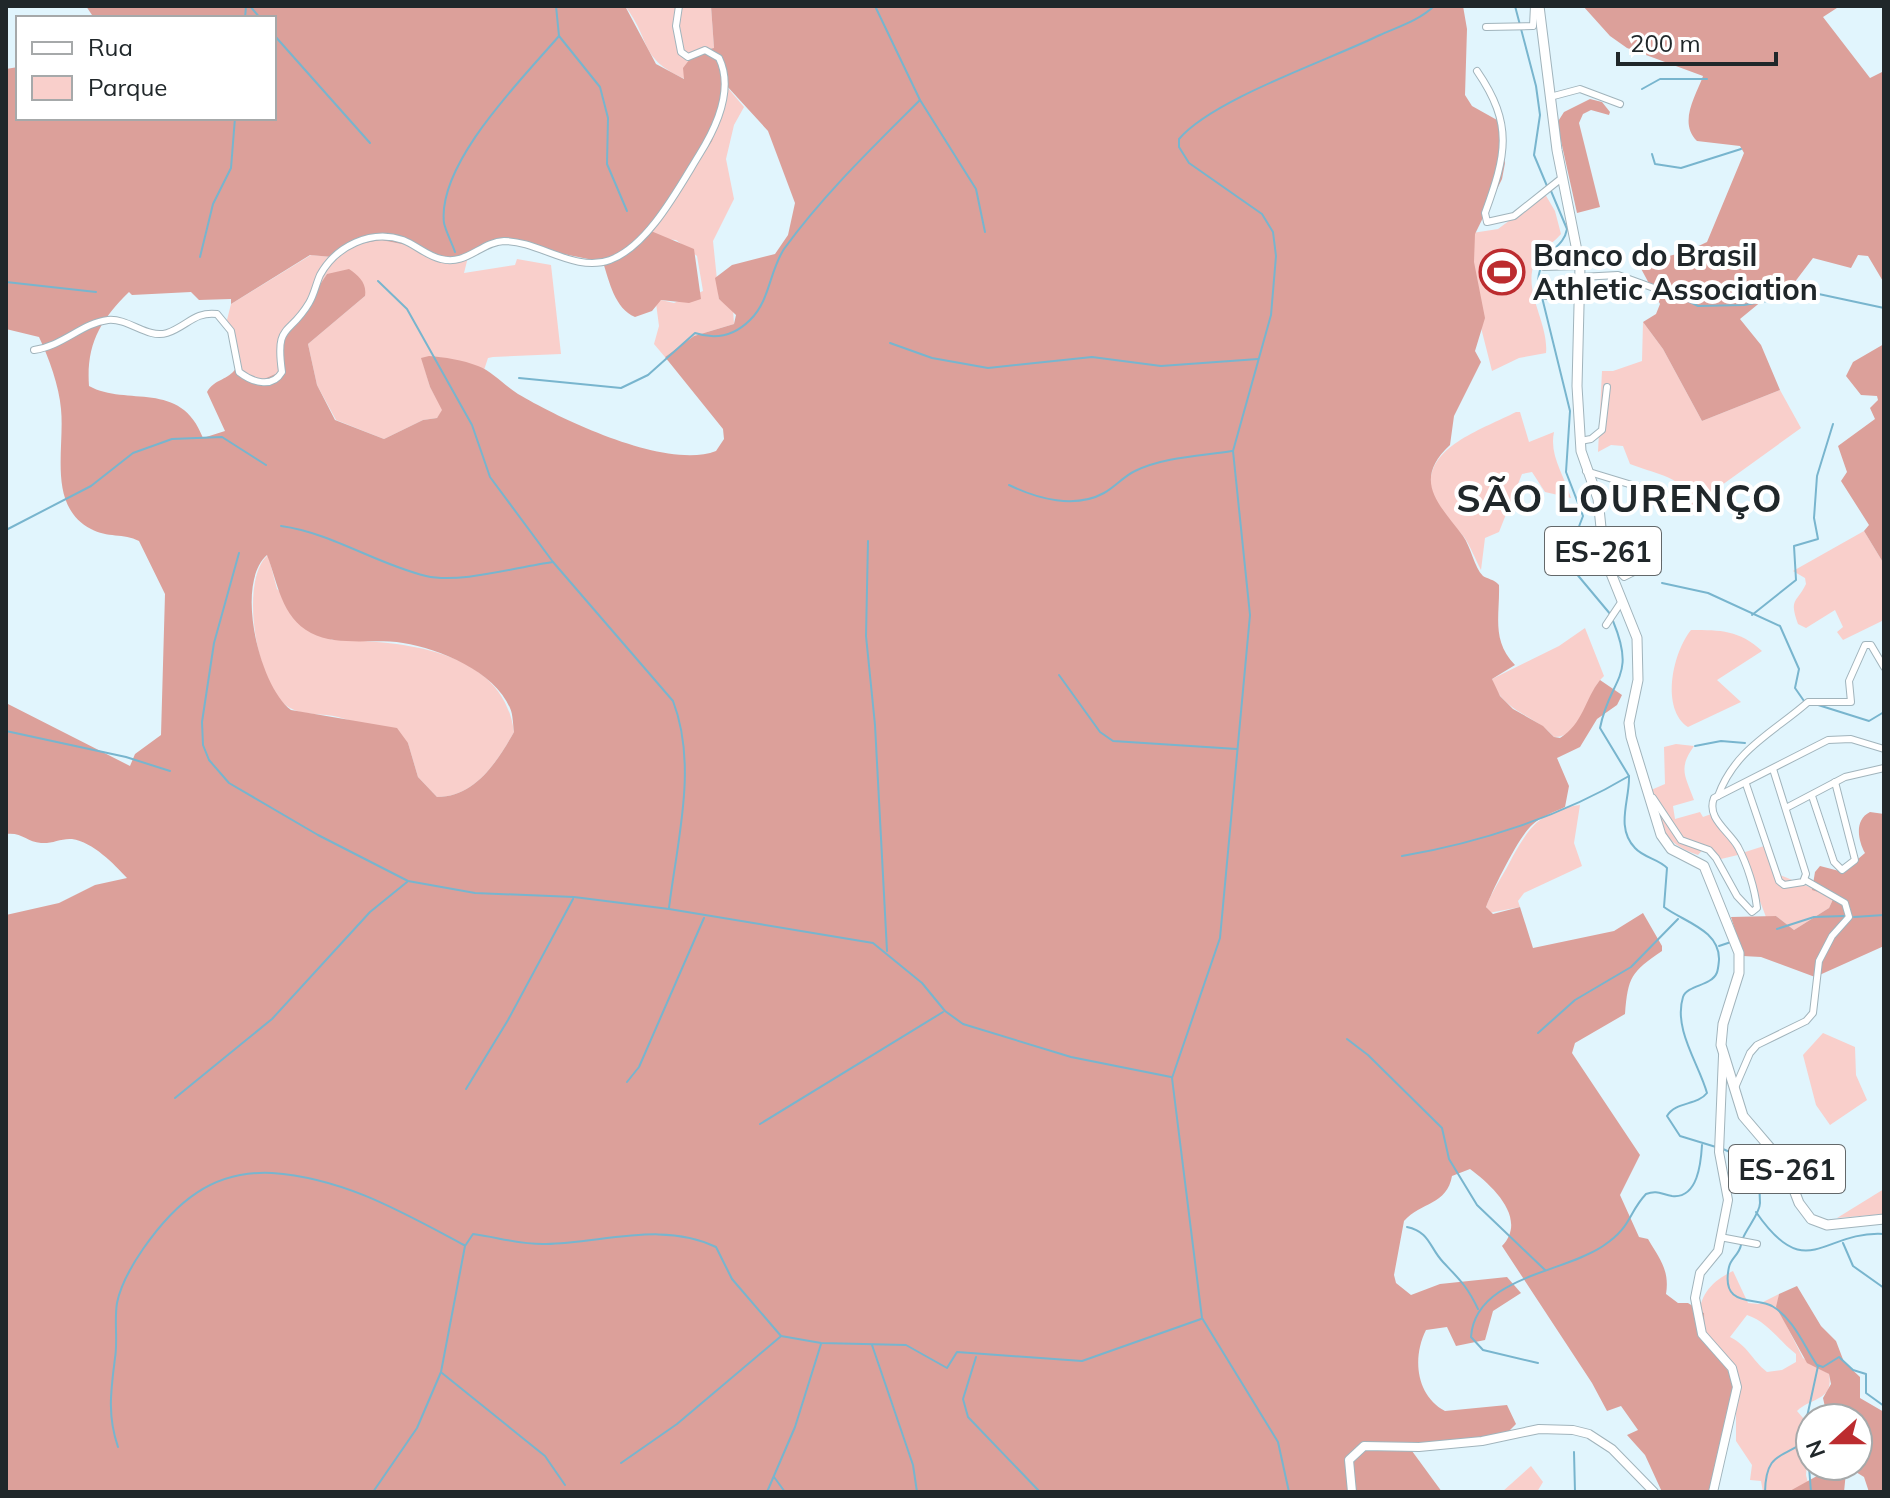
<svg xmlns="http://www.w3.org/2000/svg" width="1890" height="1498" viewBox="0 0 1890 1498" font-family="Mulish,sans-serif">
	<rect width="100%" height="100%" fill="#e1f5fd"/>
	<g fill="#f9cfcb" fill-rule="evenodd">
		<path d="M625 6H711L714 48H703L685 79C638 58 652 41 625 6Z"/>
		<polygon points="727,87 744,107 734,125 726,159 734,199 713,241 719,299 733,309 734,324 694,336 665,357 654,344 659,326 656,303 661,300 674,303 703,291 697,256 676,240 663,239 651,231"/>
		<path d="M1545 194 1555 211 1561 234C1553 243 1540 252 1535 262 1522 290 1549 323 1546 353L1519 358 1492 371 1476 308 1466 234 1498 229Z"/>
		<polygon points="381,240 468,257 464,273 515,265 517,259 551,265 561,354 493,357 488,358 484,370 438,357 422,359 430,387 443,410 437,418 423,420 384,439 336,420 317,385 308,344 365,296 327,274 305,309 282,371 257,382 236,368 234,336 227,320 231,304 311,255 332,257 360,244"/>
		<path d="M1643 322 1663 349 1702 421 1780 390 1801 428 1690 508 1693 498C1678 475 1652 473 1630 464L1623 446 1611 445 1598 452 1602 371H1613L1642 361Z"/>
		<path d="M1516 412H1520L1529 442 1554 432C1549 455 1564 475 1571 498L1545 492 1532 472 1522 474 1499 532 1485 538 1481 570C1475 559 1471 547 1464 537 1458 529 1448 523 1442 514 1403 454 1475 433 1516 412Z"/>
		<path d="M1864 531 1884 564V620L1843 640 1837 632 1843 627 1835 610 1806 628 1798 624C1789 598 1796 604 1806 584L1805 578 1793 571Z"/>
		<path d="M268 555 277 589 332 640C400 641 503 648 514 732 497 762 475 797 437 797L418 777 408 743C385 734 362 723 338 717 323 713 304 716 290 708 257 691 238 580 268 555Z"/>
		<path d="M1585 628 1604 676C1586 692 1583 738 1554 737 1535 714 1501 712 1492 679L1559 646Z"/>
		<path d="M1691 630C1721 630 1739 630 1762 651L1717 680 1741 702 1688 727C1661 709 1672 654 1691 630Z"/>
		<path d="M1676 744 1694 746C1678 769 1685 775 1694 800L1673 806 1675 819 1700 812 1703 817 1714 813 1742 853 1764 846 1780 875 1834 897 1829 908 1794 930 1776 916 1766 917 1742 854 1721 859 1706 846 1698 855C1660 842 1662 826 1651 790L1665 784 1664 747Z"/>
		<path d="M1580 805 1574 843 1582 866 1524 893 1518 901 1520 907 1489 913 1486 906C1494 888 1504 874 1513 856 1530 826 1542 810 1580 805Z"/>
		<polygon points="1823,1033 1855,1047 1856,1075 1867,1100 1830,1125 1816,1105 1803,1055"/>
		<polygon points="1884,1189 1884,1214 1837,1218"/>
		<path d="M1733 1271 1748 1303 1759 1304 1779 1294 1777 1307 1803 1358 1829 1374C1834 1401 1811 1397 1797 1411L1810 1426 1806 1475 1808 1483 1788 1492H1763L1761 1481 1750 1480 1752 1465 1736 1441V1401L1705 1336 1704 1313 1700 1310C1702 1291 1716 1279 1733 1271ZM1747 1315C1768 1322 1779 1341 1796 1354V1362L1782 1370 1767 1372C1751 1359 1748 1346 1730 1337Z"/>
		<polygon points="1531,1466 1543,1482 1537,1492 1502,1492"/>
	</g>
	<g fill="#dca09a" fill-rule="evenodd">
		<path d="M86 6H625L656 64 684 79 683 68 696 51 714 48 711 6H1463L1467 29 1465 95 1472 106 1497 120 1505 163 1502 179 1475 234 1474 262 1485 318 1475 351 1481 362 1454 416 1450 445C1411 481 1440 505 1463 536 1471 547 1474 567 1483 576 1487 579 1494 579 1499 585 1500 616 1491 640 1515 665L1492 679 1500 696 1513 709 1543 726 1554 737 1560 738C1583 724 1585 699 1600 680L1622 695 1617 705 1597 719 1580 747 1557 758 1569 786 1565 807C1554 812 1540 817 1532 825 1519 836 1493 889 1486 907L1493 914 1520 907 1533 948 1614 931 1643 913 1662 946V951C1631 972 1628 977 1625 1014L1575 1043 1572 1053 1640 1155 1620 1195 1639 1237 1648 1239C1659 1258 1670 1270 1666 1294L1678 1303H1688L1704 1313 1705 1336 1734 1380 1716 1492H1662L1645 1455 1627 1435 1638 1430 1621 1406 1607 1411 1592 1383 1502 1246C1528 1219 1493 1186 1470 1169L1452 1176C1447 1205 1421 1202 1404 1221L1394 1275 1396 1283 1411 1295 1440 1284 1507 1277 1521 1293 1493 1311 1485 1340 1456 1346 1447 1327 1426 1330C1412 1358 1416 1395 1445 1411L1507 1405 1516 1424 1506 1434 1412 1451 1442 1492H6V915L59 903 95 885 127 878C114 864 93 842 72 839 61 838 52 844 41 843 27 842 22 832 6 834V703L130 766 135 754 161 735 165 594 139 541C124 533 107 538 91 529 47 506 65 449 61 409 59 386 49 358 39 337L6 329V69L18 67V118H274V18H94ZM726 85 768 131 795 203 788 235 775 254 732 265 715 278 719 299 736 315 734 324 694 336 665 357 723 429 724 439 716 451C667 470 562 420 518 394 505 386 492 371 478 366 463 360 444 357 429 356L421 358 430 387 442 410 437 418 423 420 384 439 335 420 317 385 308 344 365 296C367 283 359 276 349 269L327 274 281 343 282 371 257 382 236 368C229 380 214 379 207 392L225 431 203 438C181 379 127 407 89 386 86 345 100 320 129 292L132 295 191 292 199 300 231 299V304L310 255 332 257 360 244 381 240 417 247 437 259 459 260 504 242 603 262C609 281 615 309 635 317L652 311 661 300 689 303 701 299 694 249 651 231 712 141ZM267 555C278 583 281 617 311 633 338 647 374 638 403 643 440 649 494 671 510 708 513 714 513 725 514 732 497 762 475 797 437 797L418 777 408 743 397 728 291 710C260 687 234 584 267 555Z"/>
		<path d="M1583 6H1840L1823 17 1870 78 1884 71V283L1868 256 1858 255 1851 268 1813 258 1791 287 1768 296 1740 319 1761 345 1780 390 1702 421 1663 349 1643 322 1656 314 1660 304 1638 263 1686 252 1707 242 1744 153 1740 146 1697 141C1678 122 1696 96 1703 76L1627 48 1610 36Z"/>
		<polygon points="1590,99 1602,102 1610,112 1609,115 1591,110 1583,114 1579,123 1600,207 1577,213 1557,123 1564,112"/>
		<polygon points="1884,344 1884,564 1864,531 1869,525 1841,481 1847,472 1838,446 1875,419 1870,408 1878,400 1877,396 1861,395 1846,376 1853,362"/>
		<path d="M1870 812 1884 814V946L1815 977 1761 957 1743 956 1731 917 1776 916 1794 930 1829 908 1834 897 1812 890 1815 872 1820 866 1843 872 1865 853C1858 840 1854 820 1870 812Z"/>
		<polygon points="1797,1286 1821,1326 1836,1341 1844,1362 1860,1377 1860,1398 1884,1412 1884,1492 1869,1492 1864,1477 1851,1469 1846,1472 1844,1492 1788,1492 1835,1466 1858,1466 1858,1451 1872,1443 1858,1431 1858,1418 1836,1418 1825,1407 1823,1398 1831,1384 1829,1374 1807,1363 1776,1307 1779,1294"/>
	</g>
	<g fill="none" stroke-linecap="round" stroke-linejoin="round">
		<g stroke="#78b5ce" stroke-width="2">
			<polyline points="250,6 260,18"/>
			<polyline points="556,6 559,36 600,87 608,118 607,164 627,211"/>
			<polyline points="875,6 920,100 976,189 985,232"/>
			<polyline points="1515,6 1536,86 1540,115 1534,155 1547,186"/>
			<polyline points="245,18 246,6"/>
			<polyline points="274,35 370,143"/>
			<polyline points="1642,89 1660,79 1707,79"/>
			<polyline points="1652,154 1655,164 1681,168 1741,149"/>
			<path d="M1551 191 1567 229C1563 251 1541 248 1538 281L1570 411 1566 472 1583 516 1575 537 1555 548 1611 615"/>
			<path d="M455 252C452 243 446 232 444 223 437 163 523 78 559 36"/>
			<polyline points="200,257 213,204 231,168 235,118"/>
			<path d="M378 281 407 309 472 425 490 477 553 562 673 701C698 766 677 841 669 908"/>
			<polyline points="6,282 96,292"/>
			<polyline points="1660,287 1698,306 1744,305 1814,293 1884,308"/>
			<polyline points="890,343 932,358 988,368 1092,357 1161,366 1258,359"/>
			<path d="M519 378 621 388 648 375 695 333C716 340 734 336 750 320 770 301 769 272 784 249 824 194 872 148 920 100"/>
			<path d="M1009 485C1038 499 1075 509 1104 493 1115 487 1124 476 1135 471 1164 457 1200 456 1232 451"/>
			<polyline points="1649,485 1689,499"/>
			<path d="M281 526C332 533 376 564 426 576 460 584 516 567 553 562"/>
			<polyline points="6,530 91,486 133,453 172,439 222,437 266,465"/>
			<polyline points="868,541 866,636 875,725 887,951"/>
			<polyline points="239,553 214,643 202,722 203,745 209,760 229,783 318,835 408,881 475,893 574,897 669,909 873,943 922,983 945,1011 963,1024 1071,1057 1171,1077"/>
			<polyline points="1662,583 1708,593 1780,626 1799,669 1795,688 1804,701"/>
			<polyline points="1752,615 1796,580 1794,546 1818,539 1814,518 1817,476 1833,424"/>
			<path d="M1613 621C1637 679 1610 677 1600 728L1629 776C1630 800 1615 827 1635 848 1644 858 1659 859 1667 868L1664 907C1684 922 1720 930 1719 960 1718 970 1718 976 1709 981 1701 986 1686 988 1683 997 1673 1029 1699 1064 1707 1093 1697 1106 1676 1101 1667 1116L1680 1136 1716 1147"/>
			<polyline points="1059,675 1100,732 1113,741 1237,749"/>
			<polyline points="1815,704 1869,721 1884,712"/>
			<polyline points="6,731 126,757 170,771"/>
			<polyline points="1695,746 1721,741 1745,743"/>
			<path d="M1402 856C1479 843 1562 816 1629 776"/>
			<polyline points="1854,917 1884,915"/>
			<polyline points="1777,929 1814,917 1844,916"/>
			<polyline points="1719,946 1731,942"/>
			<polyline points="1538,1033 1575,1000 1631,967 1678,919"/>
			<polyline points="1347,1039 1368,1055 1442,1128 1449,1159 1477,1205 1545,1270"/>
			<polyline points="627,1082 639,1067 704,918"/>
			<polyline points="466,1089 508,1020 573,899"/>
			<polyline points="175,1098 272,1019 370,912 407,882"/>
			<polyline points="760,1124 943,1012"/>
			<path d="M1723 1149C1745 1157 1761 1178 1760 1203 1760 1213 1747 1228 1743 1238"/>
			<path d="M1756 1212C1807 1286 1823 1230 1884 1234"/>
			<path d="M1407 1227C1430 1232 1429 1247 1443 1262 1460 1280 1467 1286 1478 1309"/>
			<polyline points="1843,1243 1853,1266 1884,1288"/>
			<path d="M1741 1245C1739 1255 1731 1258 1729 1267 1720 1308 1755 1297 1772 1306 1794 1319 1804 1346 1817 1365"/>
			<polyline points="872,1345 913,1465 917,1492"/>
			<polyline points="976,1357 963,1399 968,1417 1040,1492"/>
			<path d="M1538 1363 1483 1350 1471 1337C1475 1277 1563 1273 1603 1246 1632 1227 1628 1213 1646 1194 1657 1190 1661 1194 1672 1196 1698 1199 1701 1162 1702 1145"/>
			<polyline points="1817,1365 1823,1367 1839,1357 1853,1370 1866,1374 1866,1393 1884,1406"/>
			<polyline points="442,1373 545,1456 565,1485"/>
			<polyline points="1810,1426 1807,1417 1818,1366"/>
			<polyline points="1807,1442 1811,1492"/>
			<path d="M118 1447C107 1415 111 1390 115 1358 118 1340 114 1321 117 1303 121 1283 132 1265 143 1249 175 1203 212 1170 272 1173 344 1178 402 1212 464 1245"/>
			<polyline points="1574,1452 1575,1492"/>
			<polyline points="621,1463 677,1424 780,1337"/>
			<polyline points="774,1477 785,1492"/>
			<path d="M373 1492 417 1428 441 1372 465 1246 473 1234C497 1237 521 1245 546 1244 602 1243 663 1221 716 1247L732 1279 781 1336 821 1343 906 1345 947 1368 957 1352 1082 1361 1201 1319"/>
			<polyline points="767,1492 795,1427 821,1344"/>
			<path d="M1289 1492 1278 1442 1202 1318 1172 1078 1220 938 1250 615 1233 451 1271 315 1276 256 1273 232 1262 214 1189 163 1179 147V139C1213 99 1329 60 1380 35 1398 27 1420 20 1434 6"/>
			<path d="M1765 1492C1766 1448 1785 1460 1810 1437"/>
		</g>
		<g stroke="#a1b4bc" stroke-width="8">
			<g id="street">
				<polyline points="1486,27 1533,26 1534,6"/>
				<path d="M1477 71C1514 125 1506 155 1485 213L1487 222 1514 216 1563 177"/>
				<polyline points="1550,97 1580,89 1620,104"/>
				<polyline points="1544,267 1580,266"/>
				<polyline points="1580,277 1618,275 1651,287"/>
				<polyline points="1546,296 1581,295"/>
				<path d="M34 350C63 346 82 323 108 320 129 318 147 339 167 333 186 327 195 311 217 314L231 331 239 372C252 382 272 389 282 372 275 322 289 337 309 303 314 295 316 284 320 275 336 246 371 229 403 240 416 245 427 256 441 259 466 266 481 242 504 241 539 241 575 273 610 260 648 246 678 189 699 155 716 128 734 89 719 58L705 50 688 57 681 52 676 26 679 6"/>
				<polyline points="1580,441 1591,439 1602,430 1607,387"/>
				<polyline points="1586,471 1655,492"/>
				<polyline points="1609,562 1624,577 1658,560"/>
				<polyline points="1606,625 1622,601"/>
				<polyline points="1746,784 1779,881 1784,885 1803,882 1806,874 1773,769"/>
				<path d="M1718 796C1735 749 1774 732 1808 702H1851L1849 681 1865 645H1871L1884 667"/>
				<polyline points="1812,796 1834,862 1842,870 1855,860 1835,782"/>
				<path d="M1653 798 1681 840 1709 850 1716 858 1737 896 1752 912 1757 908C1755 889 1747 864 1738 847 1729 831 1706 818 1714 798L1828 740 1851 739 1884 749"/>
				<polyline points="1786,808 1845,777 1884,768"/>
				<polyline points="1734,1090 1750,1053 1757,1045 1806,1021 1813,1013 1819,961 1832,936 1849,917 1845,903 1805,880"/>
				<polyline points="1720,1237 1757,1244"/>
			</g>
		</g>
		<g stroke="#a1b4bc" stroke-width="10">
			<g id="secondary">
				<polyline points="1352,1492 1349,1460 1364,1446 1419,1447 1482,1441 1539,1429 1573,1430 1589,1434 1612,1449 1654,1492"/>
				<polyline points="1713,1492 1737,1387 1732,1368 1702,1334 1695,1298 1700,1273 1718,1251 1728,1200 1719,1152 1723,1056"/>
			</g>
		</g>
		<g stroke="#a1b4bc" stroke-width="11">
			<polyline id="primary" points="1539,6 1557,150 1580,266 1577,386 1581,451 1598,499 1604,556 1637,638 1638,680 1629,723 1631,737 1661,835 1671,849 1704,866 1739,953 1739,973 1723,1024 1721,1045 1743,1116 1784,1164 1799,1203 1811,1219 1827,1225 1884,1219"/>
		</g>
		<use href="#street" stroke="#fff" stroke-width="6"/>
		<use href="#secondary" stroke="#fff" stroke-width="8"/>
		<use href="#primary" stroke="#fff" stroke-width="9"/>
	</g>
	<defs>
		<g id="stadium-ring" transform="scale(2.3)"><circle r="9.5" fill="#fff" stroke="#bc2c2f" stroke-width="1.5"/><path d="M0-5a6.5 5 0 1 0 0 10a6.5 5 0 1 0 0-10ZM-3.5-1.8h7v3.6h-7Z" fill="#bc2c2f"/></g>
	</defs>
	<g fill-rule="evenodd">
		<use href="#stadium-ring" x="1502" y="272"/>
	</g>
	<g text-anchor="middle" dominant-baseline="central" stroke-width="8" stroke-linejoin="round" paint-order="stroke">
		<g fill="#fff" stroke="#63686a" stroke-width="2">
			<rect x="1545" y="527" width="116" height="48" rx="6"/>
			<rect x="1729" y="1145" width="116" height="48" rx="6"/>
		</g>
		<g font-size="28" font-weight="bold" fill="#20272a">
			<text x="1603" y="551">ES-261</text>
			<text x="1787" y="1169">ES-261</text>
		</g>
		<g font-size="30" font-weight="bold" fill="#20272a" stroke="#fff" text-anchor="start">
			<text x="1533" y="255">Banco do Brasil<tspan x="1533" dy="34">Athletic Association</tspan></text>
		</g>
		<g font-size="38" font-weight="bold" letter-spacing="2" fill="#20272a" stroke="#fff">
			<text x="1620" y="498">SÃO LOURENÇO</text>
		</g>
	</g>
	<rect width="1890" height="1498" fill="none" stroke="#20272a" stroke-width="16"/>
	<rect x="16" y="16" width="260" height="104" fill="#ffffff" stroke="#a6a9aa" stroke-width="2"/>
	<rect x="32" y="42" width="40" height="12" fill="#ffffff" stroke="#a6a9aa" stroke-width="2"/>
	<text x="88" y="56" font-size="24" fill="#20272a">Rua</text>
	<rect x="32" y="76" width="40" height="24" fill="#f9cfcb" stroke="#a6a9aa" stroke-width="2"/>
	<text x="88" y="96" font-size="24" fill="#20272a">Parque</text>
	<g transform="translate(1834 1442) rotate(249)"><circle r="38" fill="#ffffff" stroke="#a6a9aa" stroke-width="2"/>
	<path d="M0-6L14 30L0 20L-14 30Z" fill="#bc2c2f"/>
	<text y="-12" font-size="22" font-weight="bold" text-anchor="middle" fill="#20272a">N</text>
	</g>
	<path d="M1618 52v12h158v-12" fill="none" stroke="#20272a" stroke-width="4"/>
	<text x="1630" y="52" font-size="24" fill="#20272a" stroke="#ffffff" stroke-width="6" paint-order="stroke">200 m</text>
</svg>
